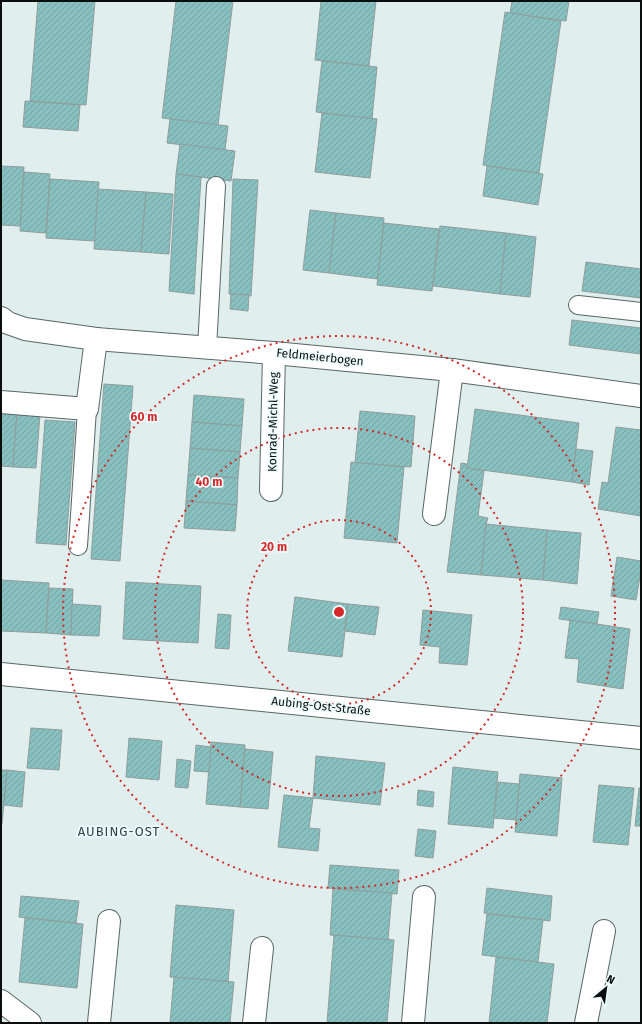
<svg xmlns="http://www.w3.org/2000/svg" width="642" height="1024" viewBox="0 0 642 1024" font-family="'Fira Sans',sans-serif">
	<defs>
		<pattern id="building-hatch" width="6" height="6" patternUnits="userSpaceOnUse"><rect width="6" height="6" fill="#87c0bf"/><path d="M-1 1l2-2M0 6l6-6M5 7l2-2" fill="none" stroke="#73a4a3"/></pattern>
	</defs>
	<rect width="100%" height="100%" fill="#e0efee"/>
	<g fill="url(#building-hatch)" stroke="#8f9d9c">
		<polygon points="38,1 95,1 86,105 30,101"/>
		<polygon points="176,1 233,1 218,125 162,118"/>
		<polygon points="321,1 376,1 369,66 315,60"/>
		<polygon points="512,1 569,1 566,21 510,13"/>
		<polygon points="505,12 561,21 539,173 483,165"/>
		<polygon points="322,61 377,67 372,119 316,112"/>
		<polygon points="25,101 80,105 78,131 23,127"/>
		<polygon points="322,113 377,119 370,178 315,172"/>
		<polygon points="170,119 228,126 225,150 167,143"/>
		<polygon points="180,144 235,151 231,181 176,174"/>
		<polygon points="1,166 24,167 20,226 1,225"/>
		<polygon points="487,166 543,174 538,205 483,196"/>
		<polygon points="24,172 50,174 46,233 20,231"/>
		<polygon points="176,174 201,177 194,294 169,291"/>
		<polygon points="50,179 99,182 95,241 46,238"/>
		<polygon points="233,179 258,180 251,296 229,294"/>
		<polygon points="98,189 146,192 141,252 94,249"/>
		<polygon points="146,192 173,194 169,254 141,252"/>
		<polygon points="310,210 336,213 329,273 303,270"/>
		<polygon points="336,213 384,218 378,279 329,273"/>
		<polygon points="384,223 439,229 432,291 377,285"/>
		<polygon points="440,226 506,233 500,294 433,286"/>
		<polygon points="506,233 536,237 530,297 500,294"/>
		<polygon points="586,262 641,269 641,298 582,291"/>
		<polygon points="231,294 249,295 248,311 230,309"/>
		<polygon points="572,320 641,328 641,354 569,345"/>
		<polygon points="104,384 133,386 120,561 91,559"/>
		<polygon points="194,395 244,399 242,426 192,422"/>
		<polygon points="475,409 579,423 572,482 467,468"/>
		<polygon points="1,411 17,412 13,467 1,466"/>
		<polygon points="360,411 415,416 411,467 355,463"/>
		<polygon points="17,412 40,414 36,468 13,467"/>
		<polygon points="45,420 75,422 66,545 36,543"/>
		<polygon points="192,422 242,426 240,452 190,448"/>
		<polygon points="616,427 641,430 641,516 598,509 602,482 608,483"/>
		<polygon points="190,448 240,452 238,478 188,475"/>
		<polygon points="576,449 593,451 589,485 572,482"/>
		<polygon points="351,462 404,467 397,543 344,538"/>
		<polygon points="461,463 467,464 467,468 484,471 478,516 488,518 486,524 481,575 447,572"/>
		<polygon points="188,475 238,478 237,505 186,501"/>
		<polygon points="186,501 237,505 235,531 184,528"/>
		<polygon points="486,524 547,530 543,580 481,575"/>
		<polygon points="547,530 581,533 577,584 543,580"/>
		<polygon points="617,557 641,561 641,570 636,600 611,596"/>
		<polygon points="1,580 49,583 46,633 1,631"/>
		<polygon points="126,582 201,586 198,643 123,639"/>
		<polygon points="49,588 73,589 71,635 46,633"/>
		<polygon points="295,597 348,604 342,657 288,651"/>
		<polygon points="72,604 101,606 99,636 71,635"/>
		<polygon points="348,604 379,607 375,635 345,631"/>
		<polygon points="561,607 599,612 597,624 559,619"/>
		<polygon points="423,610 472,615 467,665 439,663 440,647 420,645"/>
		<polygon points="218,614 231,615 229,649 215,648"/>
		<polygon points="570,620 630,629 623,689 577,682 579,659 565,658"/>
		<polygon points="31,728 62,730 59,770 27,768"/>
		<polygon points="129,738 162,741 159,780 126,777"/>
		<polygon points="211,742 245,745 240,807 206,804"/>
		<polygon points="196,745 211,747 209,772 194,771"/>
		<polygon points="245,749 273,752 268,809 240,807"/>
		<polygon points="316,756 385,763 380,805 313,798"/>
		<polygon points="177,759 191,761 188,788 175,787"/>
		<polygon points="453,767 498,772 493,828 448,824"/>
		<polygon points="1,770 7,770 2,824 1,824"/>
		<polygon points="7,770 25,772 22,807 4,805"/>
		<polygon points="520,774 562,778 557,836 515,832"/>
		<polygon points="498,782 519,784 516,820 494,818"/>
		<polygon points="599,785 634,788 628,845 593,842"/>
		<polygon points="639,788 641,788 641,826 635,826"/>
		<polygon points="418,790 434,792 433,807 417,805"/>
		<polygon points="284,795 313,798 309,828 320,829 318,851 278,847"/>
		<polygon points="418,829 436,831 433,858 415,856"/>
		<polygon points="330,865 399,870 397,894 328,888"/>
		<polygon points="487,888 552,896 550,921 484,913"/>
		<polygon points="333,889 392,893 388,940 330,935"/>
		<polygon points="21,896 79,901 76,923 19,917"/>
		<polygon points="176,905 234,910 228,982 170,977"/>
		<polygon points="487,914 543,920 538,962 482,955"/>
		<polygon points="25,918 83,924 77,988 19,982"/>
		<polygon points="334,935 394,940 387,1023 327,1023"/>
		<polygon points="496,957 554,964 547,1023 489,1023"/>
		<polygon points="174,977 234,982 230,1023 170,1023"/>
	</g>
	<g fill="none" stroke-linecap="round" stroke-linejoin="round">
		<g stroke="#596666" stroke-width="20">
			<g id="service">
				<polyline points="578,305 641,312"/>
				<polyline points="207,348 216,186"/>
				<polyline points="78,546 87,409"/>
			</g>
		</g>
		<g stroke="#596666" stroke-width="24">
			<g id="minor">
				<polyline points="1,318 8,323 25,329 96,339 274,353 452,370 641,396"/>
				<polyline points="1,402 87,409 96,339"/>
				<polyline points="271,490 274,353"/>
				<polyline points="434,514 452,370"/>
				<polyline points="1,674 641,738"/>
				<polyline points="1,1001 30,1023"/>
				<polyline points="99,1023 109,921"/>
				<polyline points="254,1023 262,948"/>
				<polyline points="413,1023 424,897"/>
				<polyline points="586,1023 604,931"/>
			</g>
		</g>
		<use href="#service" stroke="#fff" stroke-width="18"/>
		<use href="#minor" stroke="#fff" stroke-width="22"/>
	</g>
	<g fill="none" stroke="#d62828" stroke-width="2" stroke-dasharray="2 4">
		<circle cx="339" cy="612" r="92"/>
		<circle cx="339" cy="612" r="184"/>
		<circle cx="339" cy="612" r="276"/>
	</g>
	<g text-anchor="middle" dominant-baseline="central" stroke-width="3.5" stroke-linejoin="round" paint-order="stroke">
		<g font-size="12" fill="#0a0f0e" stroke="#edfcfc">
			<text transform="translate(320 357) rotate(6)">Feldmeierbogen</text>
			<text transform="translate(273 422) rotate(-89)">Konrad-Michl-Weg</text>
			<text transform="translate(321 706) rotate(6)">Aubing-Ost-Straße</text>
		</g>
		<g font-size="13" letter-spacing="1" fill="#364242" stroke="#edfcfc">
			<text x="119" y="831">AUBING-OST</text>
		</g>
	</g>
	<circle cx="339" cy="612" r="6" fill="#d62828" stroke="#edfcfc" stroke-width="2"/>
	<g font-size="12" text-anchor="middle" font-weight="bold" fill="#d62828" stroke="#edfcfc" stroke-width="3.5" stroke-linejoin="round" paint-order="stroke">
		<text x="144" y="421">60 m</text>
		<text x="209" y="486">40 m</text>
		<text x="274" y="551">20 m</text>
	</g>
	<rect width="642" height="1024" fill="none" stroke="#0a0f0e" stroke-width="4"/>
	<g transform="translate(606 988) rotate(29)" stroke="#edfcfc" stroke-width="3" paint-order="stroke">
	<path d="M0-3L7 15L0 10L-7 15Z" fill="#0a0f0e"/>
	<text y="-6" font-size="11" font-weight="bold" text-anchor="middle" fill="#0a0f0e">N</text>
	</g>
</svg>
